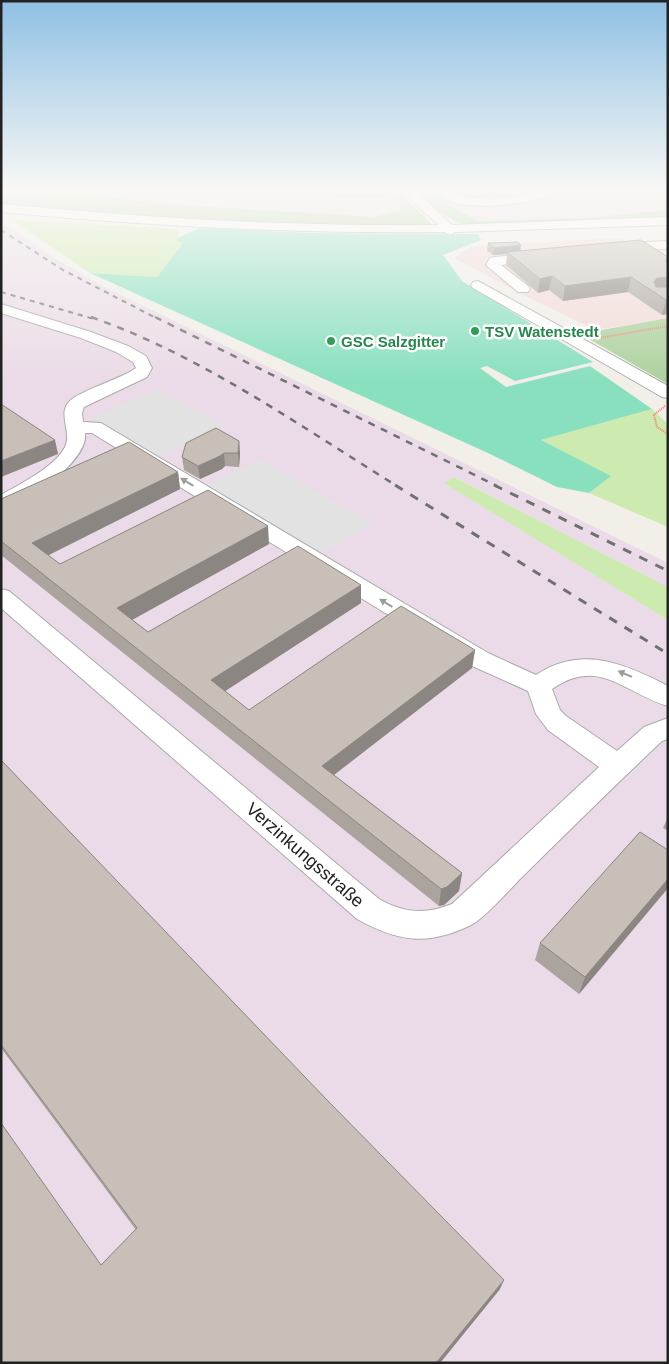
<svg xmlns="http://www.w3.org/2000/svg" width="669" height="1364" viewBox="0 0 669 1364" font-family="Arial,sans-serif">
	<rect width="100%" height="100%" fill="#f2efe9"/>
	<polygon fill="#f2dad9" points="621,238 668,267 668,318 596,330 535,301 454,258 471,246"/>
	<g fill="#ebdbe8">
		<polygon points="72,190 399,190 414,210 374,217 251,211 133,200"/>
		<polygon points="432,190 668,190 668,210 587,218 478,221 444,202"/>
		<polygon points="1,222 61,262 105,287 668,563 668,587 454,477 445,483 668,620 668,1363 1,1363"/>
	</g>
	<g fill="#cdebb0">
		<polygon points="12,220 177,229 179,237 177,238 183,243 157,277 90,273"/>
		<polygon points="652,409 668,424 668,527 589,493 610,476 541,440"/>
		<polygon points="454,477 668,587 668,620 444,483"/>
	</g>
	<g fill="#add19e">
		<path d="M1 190H70L130 200 197 206 374 217 401 210 395 190H400L405 198 431 223 429 227C286 227 144 218 1 205Z"/>
		<path d="M419 190H432L444 202 478 221 587 218 668 210V218L470 227C447 218 434 211 419 190Z"/>
		<polygon points="668,318 668,384 587,338 596,331"/>
	</g>
	<polygon fill="#88e0be" points="200,228 313,233 478,234 481,240 443,255 462,281 593,362 515,381 487,366 480,368 506,387 590,366 652,409 541,440 611,476 589,493 557,487 488,453 90,273 157,277 183,243 177,241 177,238"/>
	<g fill="#e2e2e2">
		<polygon points="157,390 225,425 158,457 91,418"/>
		<polygon points="259,459 373,524 318,555 204,487"/>
	</g>
	<g fill="none" stroke-linecap="round" stroke-linejoin="round">
		<g stroke="#a9a9a9" stroke-width="2">
			<g id="minor">
				<path d="M405 190H415L452 225 668 217V225L455 232 450 235 445 232C296 234 149 226 1 212V204C147 218 293 227 439 225L415 204Z"/>
				<path d="M433 190C446 189 455 195 467 197 490 201 514 199 537 192V190H547L549 194 547 196C519 205 455 215 433 190Z"/>
				<polygon points="665,241 668,242 668,248 665,249 617,252 610,248 617,244"/>
				<polygon points="540,253 545,254 547,257 545,260 501,265 528,286 530,289 528,292 518,292 486,265 490,258 495,257"/>
				<polygon points="478,281 668,386 668,398 662,397 473,288 471,285 473,282"/>
				<path d="M1 304 91 332 128 346 146 356 152 368 147 377 84 407 82 413 83 422 101 423 488 653 536 675C581 645 624 663 668 686V706C624 693 599 656 552 689L560 710 566 716 617 751 644 727 668 718V739L662 741C614 786 568 832 521 878 509 890 485 918 471 925 428 946 398 942 357 919L1 608V589L9 591 379 899C403 913 426 915 452 904L599 767 548 730 536 714 528 691 470 665 92 433H85C89 461 26 504 1 510V495C20 484 55 467 65 447 73 431 55 412 72 399 83 391 114 380 128 373L136 368 133 362 116 352 81 338 1 313Z"/>
			</g>
		</g>
		<g stroke="#fa8072" stroke-width="2" stroke-dasharray="1 1" stroke-linecap="butt">
			<polyline points="599,338 668,326"/>
			<polyline points="665,406 654,415 657,427 668,434"/>
		</g>
		<use href="#minor" fill="#fff" fill-rule="evenodd"/>
		<g stroke="#707070" stroke-width="2" stroke-dasharray="5 5" stroke-linecap="butt">
			<polyline points="1,230 63,270 158,319"/>
			<polyline points="1,292 94,319"/>
		</g>
		<g stroke="#707070" stroke-width="2.5" stroke-dasharray="7 7" stroke-linecap="butt">
			<path d="M91 317C202 356 298 425 397 486"/>
			<polyline points="155,317 497,486"/>
		</g>
		<g stroke="#707070" stroke-width="3" stroke-dasharray="9 9" stroke-linecap="butt">
			<polyline points="395,485 668,654"/>
			<polyline points="494,485 668,571"/>
		</g>
	</g>
	<g fill="#aba49e">
		<polygon points="332,190 386,190 386,197 333,197"/>
		<polygon points="479,190 508,190 507,196 481,197"/>
		<polygon points="488,243 520,251 668,257 668,314 662,315 628,292 563,301 549,290 538,293 506,265 507,254 493,255 487,251"/>
		<polygon points="239,441 240,454 239,467 225,466 222,469 200,479 184,470 182,457"/>
		<polygon points="178,472 180,489 48,555 60,564 269,544 132,620 148,632 361,585 361,603 225,691 249,710 475,650 472,668 334,775 462,873 459,891 444,905 439,906 1,555 1,499"/>
		<polygon points="1,760 500,1289 440,1363 1,1363 101,1265 136,1230 1,1048"/>
		<polygon points="668,817 668,831 663,828"/>
		<polygon points="668,850 668,888 579,994 535,960 540,943"/>
	</g>
	<g fill="#8b8681">
		<polygon points="521,245 520,253 507,252 507,254 493,255 494,248"/>
		<polygon points="552,276 549,290 538,293 540,279"/>
		<polygon points="631,277 628,292 563,301 565,286"/>
		<polygon points="668,277 668,291 654,292 654,282 657,278"/>
		<polygon points="666,300 668,300 668,314 662,315"/>
		<polygon points="55,440 58,454 1,477 1,461"/>
		<polygon points="239,441 240,454 239,467 238,453"/>
		<polygon points="224,453 225,466 222,469 200,479 198,466"/>
		<polygon points="178,472 180,489 37,561 32,543"/>
		<polygon points="268,526 269,544 121,626 117,608"/>
		<polygon points="361,585 361,603 213,699 211,680"/>
		<polygon points="475,650 472,668 322,784 322,766"/>
		<polygon points="462,873 459,891 444,905 439,906 441,889"/>
		<polygon points="668,879 668,888 579,994 585,977"/>
		<polygon points="504,1280 500,1289 440,1363 436,1363"/>
	</g>
	<g fill="#c7bfb8" stroke="#8b8681">
		<polygon points="641,240 668,257 668,260 665,261 668,263 668,277 657,278 654,282 656,287 668,287 668,300 666,300 631,277 565,286 552,276 540,279 507,252"/>
		<polygon points="518,242 521,245 494,248 488,243"/>
		<polygon points="1,404 55,440 1,461"/>
		<polygon points="216,428 239,441 238,453 224,453 220,456 198,466 182,457 186,443"/>
		<polygon points="129,442 178,472 32,543 60,564 208,490 268,526 117,608 148,632 298,546 361,585 211,680 249,710 401,606 475,650 322,766 462,873 447,887 441,889 1,541 1,499"/>
		<polygon points="1,760 328,1101 504,1280 436,1363 1,1363 1,1123 101,1265 137,1228 1,1045"/>
		<polygon points="640,832 668,850 668,879 585,977 540,943"/>
	</g>
	<defs><path id="oneway-solid" d="M-6-.8H1V-3.2L6.5 0L1 3.2V.8H-6Z" transform="scale(1.25)"/></defs>
	<g fill="#9c9c9c">
		<use href="#oneway-solid" transform="translate(187 482) rotate(-149)"/>
		<use href="#oneway-solid" transform="translate(386 603) rotate(-149)"/>
		<use href="#oneway-solid" transform="translate(625 674) rotate(-157)"/>
	</g>
	<linearGradient id="sky" x2="0" y2="1"><stop stop-color="#8fc0e4"/><stop offset="0.5" stop-color="#f9f8f5"/><stop offset="1" stop-color="#f9f8f5" stop-opacity="0"/></linearGradient>
	<rect width="669" height="381" fill="url(#sky)"/>
	<g fill="#2e9e5b" stroke="#fff" stroke-width="2">
		<circle cx="475" cy="331" r="5"/>
		<circle cx="331" cy="341" r="5"/>
	</g>
	<g text-anchor="middle" dominant-baseline="central" stroke-width="5" stroke-linejoin="round" paint-order="stroke">
		<g font-size="15" font-weight="bold" fill="#27864d" stroke="#fff" text-anchor="start">
			<text x="485" y="331">TSV Watenstedt</text>
			<text x="341" y="341">GSC Salzgitter</text>
		</g>
		<g font-size="18" fill="#222" stroke="#fff">
			<text transform="translate(305 855) rotate(41)">Verzinkungsstraße</text>
		</g>
	</g>
	<rect width="669" height="1364" fill="none" stroke="#222222" stroke-width="5"/>
</svg>
